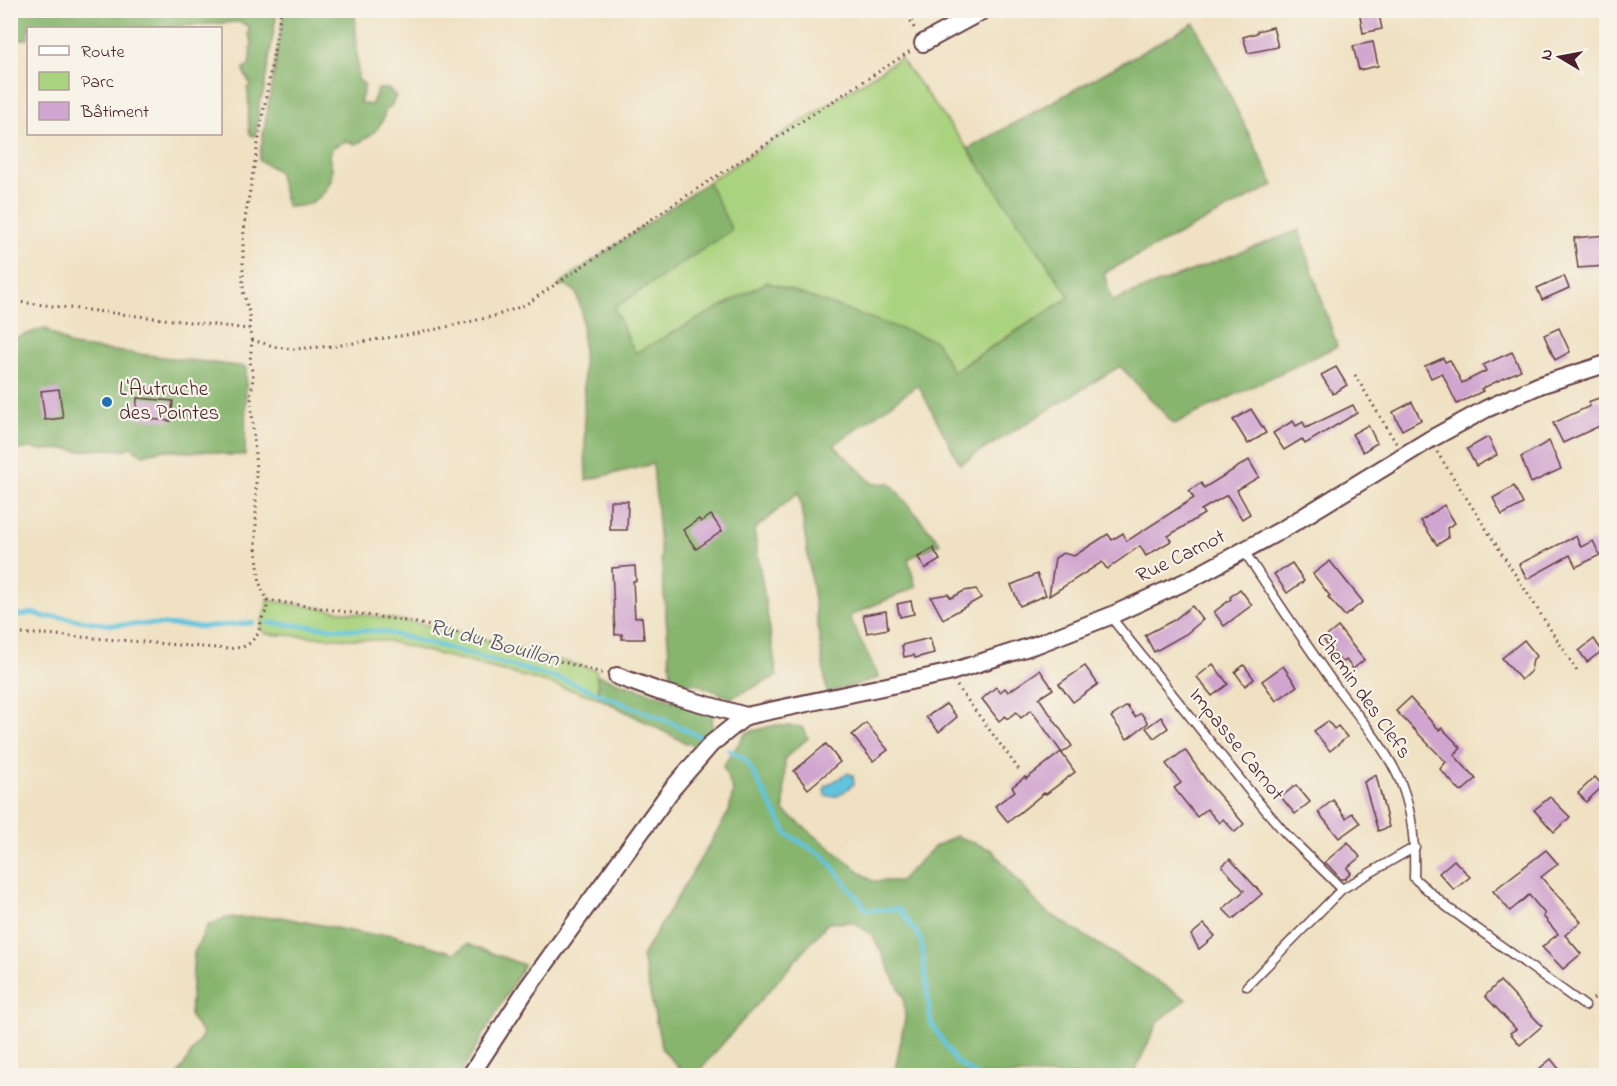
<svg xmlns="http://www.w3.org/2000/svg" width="1617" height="1086" viewBox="0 0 1617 1086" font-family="'Indie Flower',sans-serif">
	<rect width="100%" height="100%" fill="#f7f3e8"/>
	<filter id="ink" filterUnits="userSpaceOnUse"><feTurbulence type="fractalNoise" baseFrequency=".0167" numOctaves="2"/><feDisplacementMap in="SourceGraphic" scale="12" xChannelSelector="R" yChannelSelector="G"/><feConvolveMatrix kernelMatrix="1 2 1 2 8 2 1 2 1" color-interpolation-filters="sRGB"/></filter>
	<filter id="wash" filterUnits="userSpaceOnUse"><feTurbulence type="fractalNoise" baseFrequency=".008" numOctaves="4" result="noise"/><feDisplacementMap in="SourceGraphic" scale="24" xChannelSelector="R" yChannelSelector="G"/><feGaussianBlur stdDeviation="1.35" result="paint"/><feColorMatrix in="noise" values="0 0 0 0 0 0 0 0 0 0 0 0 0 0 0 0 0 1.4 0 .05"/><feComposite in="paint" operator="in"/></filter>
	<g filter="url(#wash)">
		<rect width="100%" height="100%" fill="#efe1c2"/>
		<g fill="#aad37f" stroke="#7a7955" stroke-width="1.5">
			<polygon points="900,58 968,149 1070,297 952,372 767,282 635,354 614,308 731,230 708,182"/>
			<path d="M267 600 412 622 460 633 596 670 599 698 526 677 387 641 266 634 260 628C262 617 267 611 267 600Z"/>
		</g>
		<g fill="#87b56e" stroke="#686a4c" stroke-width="1.5">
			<path d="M11 10 277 11 263 95 260 99 256 134 253 136 250 134C246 119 251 101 247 88L251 85 244 73V68L249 65 252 42 248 34 249 26 239 22 155 28H28V39L11 40Z"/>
			<path d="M284 11H355L358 79 365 85 360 103 371 105 378 89H388L396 96 391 106 385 110C384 127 370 137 356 144L346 141 333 147 329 157C341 184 315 211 287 206L278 171 259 160Z"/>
			<polygon points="1194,23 1274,185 1104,273 1112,301 1299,230 1337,346 1174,424 1120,366 960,464 918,385 834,445 873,484 890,483 940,543 908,559 916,587 849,616 879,678 827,693 799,492 754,530 777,676 731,698 695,683 672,688 653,464 586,480 582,313 576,292 566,285 558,287 563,281 708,182 732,230 614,308 635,353 767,282 936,341 953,372 1070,297 968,149"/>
			<polygon points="44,328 72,346 246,367 245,455 228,455 210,451 189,452 162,450 143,455 131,447 123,450 100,449 80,451 69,449 41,450 31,448 11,451 10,340"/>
			<polygon points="597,675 712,713 713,729 702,738 697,746 686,743 599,698"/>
			<polygon points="775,725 802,727 808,738 785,758 784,811 872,881 900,881 934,847 956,836 992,850 1042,909 1186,999 1158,1022 1133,1075 894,1075 905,1019 904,998 873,936 853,922 828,923 697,1073 679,1068 662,1049 642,956 729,812 733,791 723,766 746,733"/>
			<polygon points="280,917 371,935 390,934 454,953 467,944 524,965 460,1075 178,1075 203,1034 190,1017 194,953 207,926 225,918"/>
		</g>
		<polygon fill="#61c4de" stroke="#567284" stroke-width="1.5" points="848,773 853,776 854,784 838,796 826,796 824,791 826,786"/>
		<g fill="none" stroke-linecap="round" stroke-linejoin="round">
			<g stroke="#61c4de" stroke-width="4.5">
				<polyline points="10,617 33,613 44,617 61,617 110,625 150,624 203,627 253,623"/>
				<polyline points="268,623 384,632 440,646 570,682 672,723 702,738"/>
				<polyline points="729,750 746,760 787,834 825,857 867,910 899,909 921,939 931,1023 956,1062 977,1076"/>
			</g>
		</g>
		<g id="blocks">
			<g fill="#d0a5cf">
				<polygon points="1359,10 1378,10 1382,29 1363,33"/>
				<polygon points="1273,27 1278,47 1248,53 1243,37 1257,33 1257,31"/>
				<polygon points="1373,42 1378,66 1359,70 1353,46"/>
				<polygon points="1606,235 1606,266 1578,268 1574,238"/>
				<polygon points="1564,276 1569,288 1542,300 1537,288"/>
				<polygon points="1559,328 1570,352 1555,360 1544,335"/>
				<polygon points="1512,352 1521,370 1481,389 1483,391 1457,404 1442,373 1431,378 1425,366 1443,358 1445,362 1450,360 1462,383 1486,371 1483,365"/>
				<polygon points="1336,367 1347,385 1333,394 1321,375"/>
				<polygon points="59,389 63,418 45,420 41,391"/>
				<polygon points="137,398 173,401 171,421 136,418"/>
				<polygon points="1599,398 1603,407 1606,405 1606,423 1563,443 1553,423 1590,406 1588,402"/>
				<polygon points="1412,402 1421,420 1402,430 1393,412"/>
				<polygon points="1353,405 1357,413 1305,444 1302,439 1284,450 1273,433 1293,421 1296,426 1303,422 1306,428"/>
				<polygon points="1251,409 1266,433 1248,444 1233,420"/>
				<polygon points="1368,425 1377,443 1363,452 1352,434"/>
				<polygon points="1488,437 1497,455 1476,466 1467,449"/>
				<polygon points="1549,441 1561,469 1531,483 1521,457"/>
				<polygon points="1249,460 1259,477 1237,490 1250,514 1242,519 1227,495 1201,510 1204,514 1168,536 1171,541 1146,556 1140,546 1107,569 1102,562 1049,596 1055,558 1063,553 1074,556 1108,534 1112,540 1123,533 1127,541 1194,498 1189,491 1201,483 1204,488"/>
				<polygon points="1514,486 1523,504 1502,515 1493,498"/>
				<polygon points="610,501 628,501 627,530 610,530"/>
				<polygon points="1444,505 1455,523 1447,528 1448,538 1437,545 1421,521"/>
				<polygon points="711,515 722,531 696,549 683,530 699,519 701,522"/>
				<polygon points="1576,536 1581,547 1593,541 1600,555 1576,567 1570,555 1527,579 1519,564"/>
				<polygon points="933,548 940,560 925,569 918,557"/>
				<polygon points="1330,561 1363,602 1345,616 1328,597 1330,596 1313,574"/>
				<polygon points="1292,563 1304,581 1287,593 1274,574"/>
				<polygon points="635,566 636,581 633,581 635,618 642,617 644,639 622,639 622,634 615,635 612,568"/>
				<polygon points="1037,574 1046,595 1020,606 1011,585"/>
				<polygon points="976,589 981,598 943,619 931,597 948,594 951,598 964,591"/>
				<polygon points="1240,589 1252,605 1224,626 1214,612 1231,599 1230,597"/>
				<polygon points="911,601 914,614 900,617 897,604"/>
				<polygon points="1192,606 1203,620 1186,634 1154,652 1145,635 1174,620"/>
				<polygon points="886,611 888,629 867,633 863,615"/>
				<polygon points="1338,627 1364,660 1353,669 1346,660 1342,663 1323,639"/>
				<polygon points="930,638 934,653 915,658 914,655 904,657 902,645"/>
				<polygon points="1594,639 1602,651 1587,662 1579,651"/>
				<polygon points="1524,640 1537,656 1533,659 1531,671 1521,680 1502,658"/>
				<polygon points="1213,664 1228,684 1212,696 1197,677"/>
				<polygon points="1244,665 1254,679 1245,686 1235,672"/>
				<polygon points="1085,666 1098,684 1073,702 1059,684"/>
				<polygon points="1283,666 1297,686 1276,701 1262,681"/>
				<polygon points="1040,670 1053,689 1039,698 1072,746 1062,753 1031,710 1021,718 1016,712 1007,719 1005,716 999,721 982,699 996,687 1000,692 1005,688 1008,692"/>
				<polygon points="1410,698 1439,730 1442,728 1461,748 1454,755 1476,779 1461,792 1440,769 1446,762 1396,711"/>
				<polygon points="946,704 957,717 939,732 926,717"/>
				<polygon points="1127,706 1135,717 1141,713 1148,723 1127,739 1111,717"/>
				<polygon points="1161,717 1168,728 1154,738 1146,728"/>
				<polygon points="1328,721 1334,729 1338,726 1347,737 1330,751 1314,731"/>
				<polygon points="866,723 888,750 873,761 852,735"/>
				<polygon points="826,744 840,762 808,789 794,771"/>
				<polygon points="1185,750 1206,780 1244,824 1235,832 1223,819 1219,823 1207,809 1197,817 1174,788 1181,783 1166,764"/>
				<polygon points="1061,752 1075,772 1046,794 1044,793 1008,822 995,806 1015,791 1012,787 1025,777 1026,779"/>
				<polygon points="1376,775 1389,827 1378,831 1364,782"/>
				<polygon points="1595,777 1603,786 1586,802 1578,793"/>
				<polygon points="1296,785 1310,802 1295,814 1281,797"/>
				<polygon points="1550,797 1570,817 1554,832 1534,810"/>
				<polygon points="1333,800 1346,818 1352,813 1360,823 1339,838 1318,812"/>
				<polygon points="1348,842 1360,857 1347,868 1351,873 1345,879 1341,879 1325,862"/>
				<polygon points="1546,850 1558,864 1541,877 1581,922 1565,935 1581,954 1563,969 1542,947 1558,934 1543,916 1545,914 1529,895 1510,911 1493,891"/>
				<polygon points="1230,859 1262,894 1233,919 1223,909 1244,891 1222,866"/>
				<polygon points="1454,860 1470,877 1454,890 1439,873"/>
				<polygon points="1204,924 1215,936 1199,949 1191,935"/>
				<polygon points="1500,981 1542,1026 1520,1045 1510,1033 1516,1029 1485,996"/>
				<polygon points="1551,1059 1559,1069 1551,1076 1544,1076 1539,1069"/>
			</g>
		</g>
	</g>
	<g filter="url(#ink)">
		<use href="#blocks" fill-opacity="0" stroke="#633c42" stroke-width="1.5"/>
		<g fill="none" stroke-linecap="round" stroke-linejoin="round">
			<g stroke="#633c42" stroke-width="11">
				<g id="lane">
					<path d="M1244 551C1273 595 1303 640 1334 684 1357 715 1386 747 1401 783 1413 814 1415 844 1414 878L1447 907 1585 1006"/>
					<polyline points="1110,616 1251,793 1286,834 1342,889"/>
					<polyline points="1247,986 1342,889 1415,847"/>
				</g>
			</g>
			<g stroke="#633c42" stroke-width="20">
				<g id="street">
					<polyline points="923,43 984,10"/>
					<polyline points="617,676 658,691 746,716"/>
					<polyline points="470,1076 526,990 672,789 711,744 746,716 948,673 1038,644 1110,616 1191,579 1285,528 1429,440 1486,409 1540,385 1606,364"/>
				</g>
			</g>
			<g stroke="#633c42" stroke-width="3" stroke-dasharray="1.5 4.5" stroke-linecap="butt">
				<polyline points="906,10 915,30"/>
				<polyline points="10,301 249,329"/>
				<polyline points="252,340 277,347 294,349 334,346 419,333 495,316 525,305 680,200 912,50"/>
				<polyline points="1355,375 1396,443"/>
				<polyline points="1437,452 1577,671"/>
				<polyline points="267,600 412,622 460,633 602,673"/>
				<polyline points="10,634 44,634 228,649 243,647 250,643 258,634 263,615 267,611 267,600 260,584 256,547 256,470 251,398 253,376 250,362 252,340 249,329 250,316 243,291 243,242 245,219 281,10"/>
				<polyline points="957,686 1020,771"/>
				<polyline points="1593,999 1606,987"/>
			</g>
			<use href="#lane" stroke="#fff" stroke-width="8"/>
			<use href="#street" stroke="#fff" stroke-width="16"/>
		</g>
	</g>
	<circle fill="#1f6fb2" stroke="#f7f3e8" stroke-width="2" cx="107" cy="402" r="6"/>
	<g text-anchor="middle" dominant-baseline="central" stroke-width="4.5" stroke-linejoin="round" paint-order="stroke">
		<g font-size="21" fill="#4a1f2b" stroke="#f7f3e8" text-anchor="start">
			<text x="119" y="390">L'Autruche<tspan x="119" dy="24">des Pointes</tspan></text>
		</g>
		<g font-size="21" fill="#4a1f2b" stroke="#f7f3e8">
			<text transform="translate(1181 557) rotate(-26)">Rue Carnot</text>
			<text transform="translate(1363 696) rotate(55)">Chemin des Clefs</text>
			<text transform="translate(1236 745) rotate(51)">Impasse Carnot</text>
		</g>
		<g font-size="22" font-style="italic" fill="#515161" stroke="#f7f3e8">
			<text transform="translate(494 644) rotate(15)">Ru du Bouillon</text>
		</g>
	</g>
	<rect width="1617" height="1086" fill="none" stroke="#f7f3e8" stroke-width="36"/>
	<rect x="27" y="27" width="195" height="108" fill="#f7f3e8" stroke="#b29e9c" stroke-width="1.5"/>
	<rect x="39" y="46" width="30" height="9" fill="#ffffff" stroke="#b29e9c" stroke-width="1.5"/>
	<text x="81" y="57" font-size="18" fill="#4a1f2b">Route</text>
	<rect x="39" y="72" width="30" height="18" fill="#aad37f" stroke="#b29e9c" stroke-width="1.5"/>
	<text x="81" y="87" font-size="18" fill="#4a1f2b">Parc</text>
	<rect x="39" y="102" width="30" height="18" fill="#d0a5cf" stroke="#b29e9c" stroke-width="1.5"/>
	<text x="81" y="117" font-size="18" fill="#4a1f2b">Bâtiment</text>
	<g transform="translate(1560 57) rotate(280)" stroke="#f7f3e8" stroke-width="4.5" paint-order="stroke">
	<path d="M0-4.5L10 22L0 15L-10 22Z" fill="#4a1f2b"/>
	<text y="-9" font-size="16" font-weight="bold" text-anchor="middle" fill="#4a1f2b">N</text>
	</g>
</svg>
